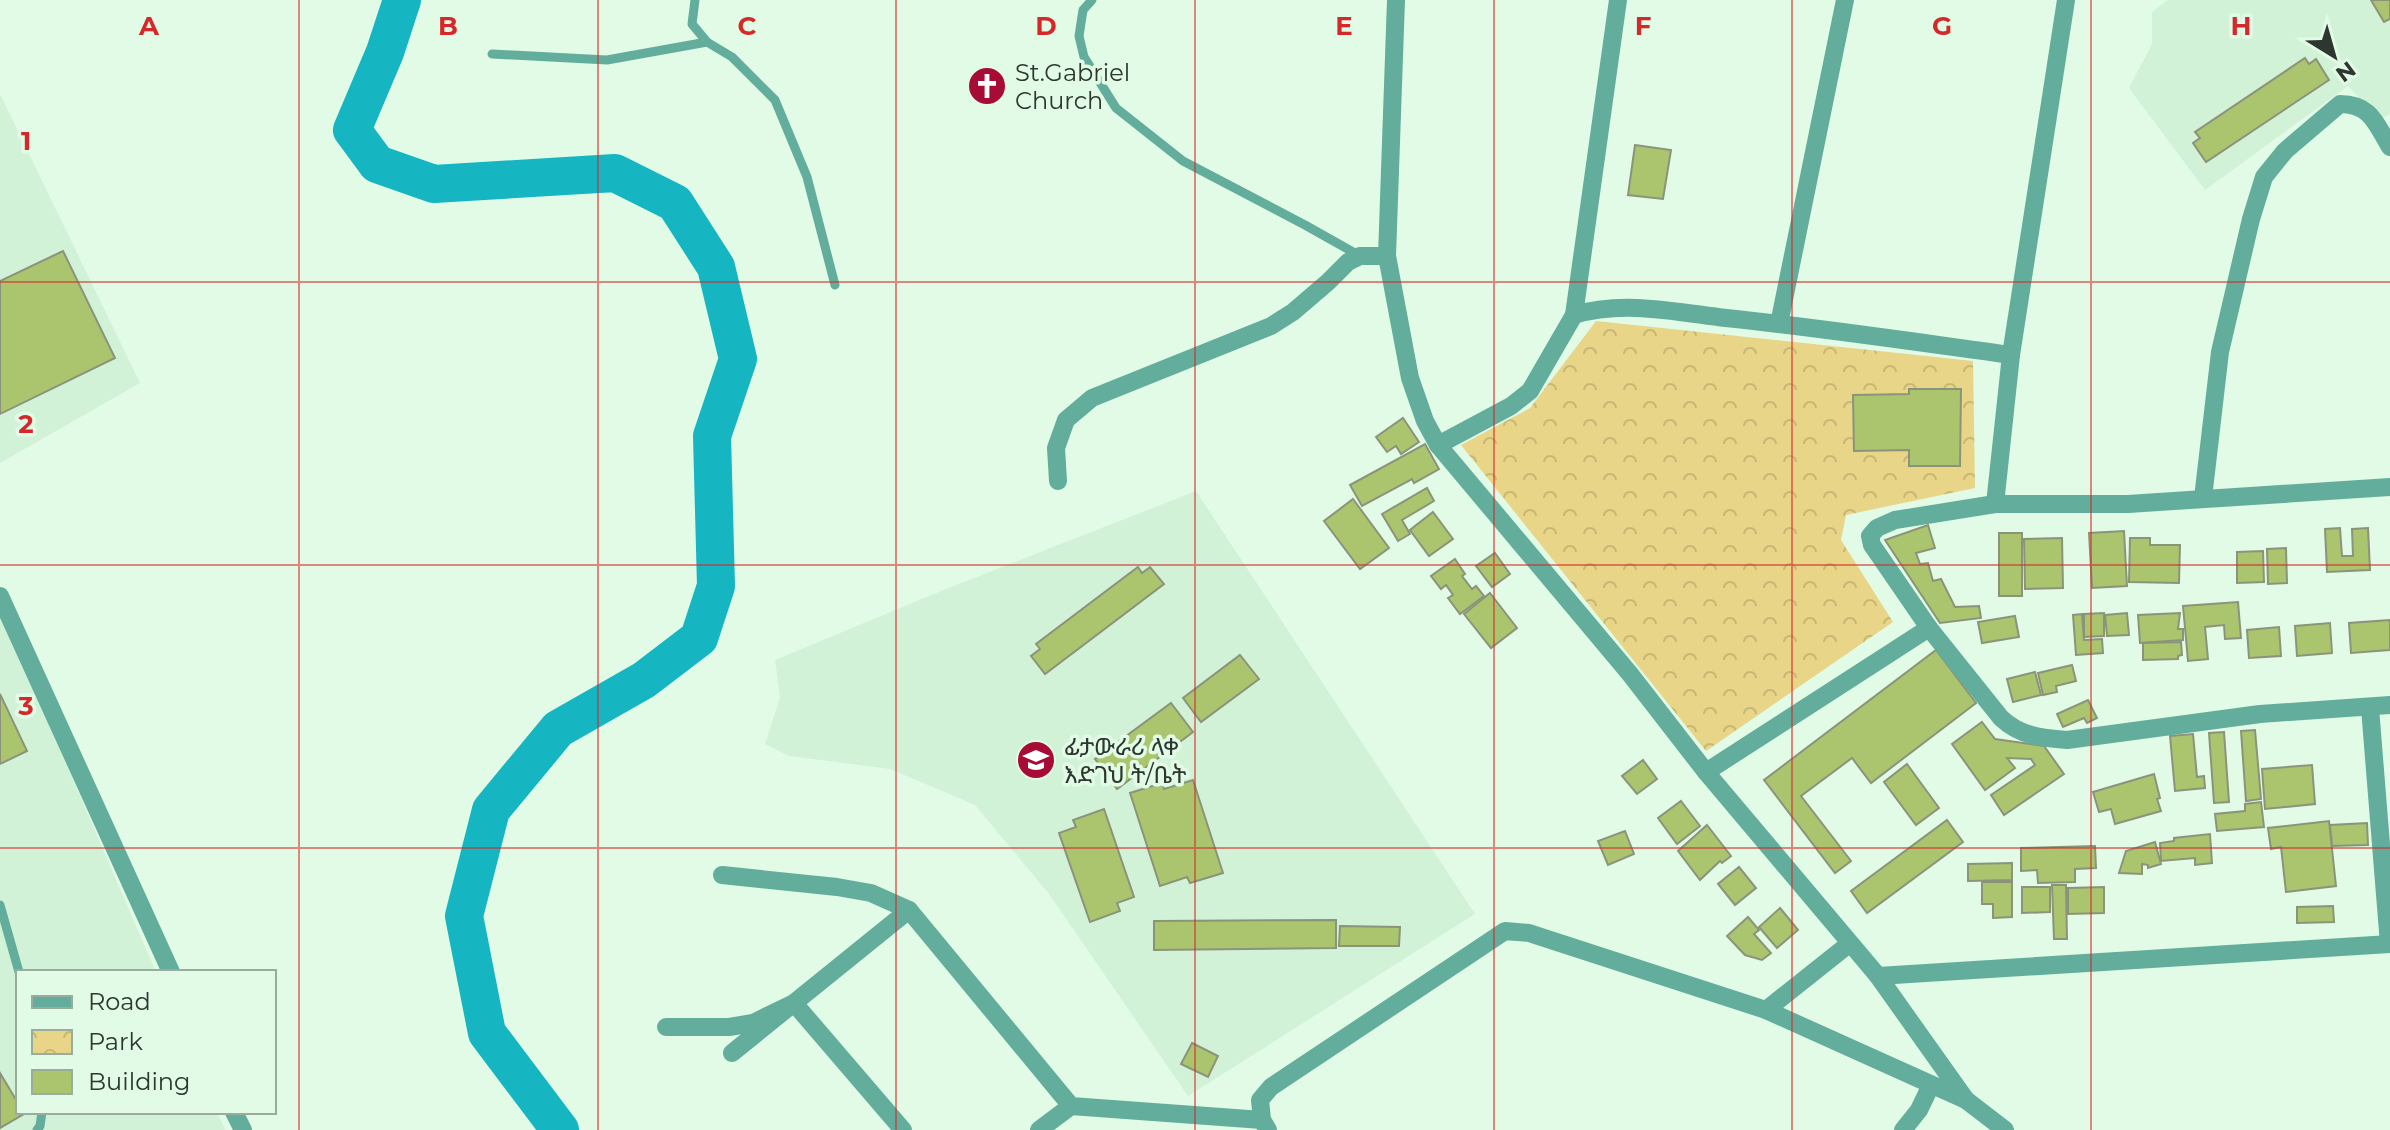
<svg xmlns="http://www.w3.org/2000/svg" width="2390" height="1130" viewBox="0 0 2390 1130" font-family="Montserrat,'Noto Sans Ethiopic',sans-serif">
	<defs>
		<pattern id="park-crowns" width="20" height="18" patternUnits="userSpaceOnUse" patternTransform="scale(2)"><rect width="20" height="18" fill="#e8d587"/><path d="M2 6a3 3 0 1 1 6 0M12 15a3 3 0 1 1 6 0" fill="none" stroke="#c7b775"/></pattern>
	</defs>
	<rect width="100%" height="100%" fill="#e2fbe6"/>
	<g fill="#d2f2d8">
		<polygon points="2168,0 2390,0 2390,114 2380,120 2348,86 2205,190 2129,88 2152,44 2152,12"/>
		<polygon points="0,94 140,383 0,463"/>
		<polygon points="1196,491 1475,914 1188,1096 1049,894 975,805 890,769 789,756 765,744 780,698 775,660 941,591"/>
		<polygon points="0,611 156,972 18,972 18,1112 217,1112 225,1130 0,1130"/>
	</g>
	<polygon fill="url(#park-crowns)" points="1596,321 1973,361 1975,488 1846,515 1841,540 1893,622 1706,751 1461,445 1530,408"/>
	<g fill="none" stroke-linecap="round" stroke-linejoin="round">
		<polyline stroke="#16b5c2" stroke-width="38" points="402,0 385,52 352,130 377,164 434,184 615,173 675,203 716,267 738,359 712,436 716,586 699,638 644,680 558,729 491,810 464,916 487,1033 560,1130"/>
	</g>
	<g fill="#aac56e" stroke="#8b947b" stroke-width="2">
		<polygon points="2371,0 2390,0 2390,19 2384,22"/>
		<polygon points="2305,58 2309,64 2316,59 2329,80 2206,162 2193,143 2200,138 2195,132"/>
		<polygon points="1635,145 1671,150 1663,199 1628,195"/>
		<polygon points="63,251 115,358 0,414 0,281"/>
		<polygon points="1909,389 1961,389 1960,466 1909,466 1909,450 1854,451 1853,395 1909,394"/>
		<polygon points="1403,418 1419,442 1401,454 1396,446 1387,452 1376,437"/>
		<polygon points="1425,444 1439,469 1414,483 1412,479 1362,506 1350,485"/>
		<polygon points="1427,488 1434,501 1402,520 1410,534 1398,541 1382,514"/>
		<polygon points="1353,499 1389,548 1360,569 1324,521"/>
		<polygon points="1433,512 1453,539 1429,556 1410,530"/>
		<polygon points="1928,525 1935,548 1916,553 1920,564 1928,563 1933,581 1941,579 1955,607 1979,606 1981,618 1940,623 1885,540"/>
		<polygon points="2340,528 2342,556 2353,556 2352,529 2368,528 2370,570 2327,572 2325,529"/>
		<polygon points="2124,531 2127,586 2092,588 2089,533"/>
		<rect x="1999" y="533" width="23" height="63"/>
		<polygon points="2062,538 2063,588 2025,589 2024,539"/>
		<polygon points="2130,538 2150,538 2150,545 2180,545 2179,583 2129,582"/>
		<polygon points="2286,548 2287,583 2268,584 2267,549"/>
		<polygon points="2263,551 2264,582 2237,583 2237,552"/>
		<polygon points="1495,553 1510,574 1492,587 1476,566"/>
		<polygon points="1455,559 1465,574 1462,576 1472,589 1476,586 1484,596 1460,614 1448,598 1453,595 1446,585 1441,589 1431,576"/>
		<polygon points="1138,567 1142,573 1150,567 1164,584 1045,674 1031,656 1040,649 1036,644"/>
		<polygon points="1490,593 1517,628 1491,648 1464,614"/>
		<polygon points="2238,602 2241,638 2225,639 2224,625 2205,627 2208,659 2188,661 2183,606"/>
		<polygon points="2104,613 2104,636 2084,637 2084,614"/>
		<polygon points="2127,613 2129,635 2107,636 2105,615"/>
		<polygon points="2180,613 2178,629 2183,629 2183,640 2140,643 2138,615"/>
		<polygon points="2082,614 2084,640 2102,639 2103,653 2076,655 2073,615"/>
		<polygon points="2015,616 2019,637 1982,643 1978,622"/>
		<polygon points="2390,620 2390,650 2351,653 2349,623"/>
		<polygon points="2330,623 2332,653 2297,656 2295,626"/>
		<polygon points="2279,627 2281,656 2249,658 2247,630"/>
		<polygon points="2181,642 2182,655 2178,656 2178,659 2143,660 2143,643"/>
		<polygon points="1936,650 1976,703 1871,783 1852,758 1801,796 1851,861 1835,873 1764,780"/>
		<polygon points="1240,655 1259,679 1201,722 1183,698"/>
		<polygon points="2072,665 2076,681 2056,686 2057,692 2043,695 2038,673"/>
		<polygon points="2035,672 2041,695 2013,702 2007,679"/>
		<polygon points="0,694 27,751 0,764"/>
		<polygon points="2088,700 2097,718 2087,723 2084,718 2063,727 2057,714"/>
		<polygon points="1171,703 1193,732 1117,789 1095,759"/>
		<polygon points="1982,722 1995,739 2044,746 2064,774 2004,815 1991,795 2035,765 2031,759 2007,758 2015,768 1985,790 1952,744"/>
		<polygon points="2255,730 2261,799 2246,801 2241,731"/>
		<polygon points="2224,732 2229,802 2214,803 2209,733"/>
		<polygon points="2193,734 2197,777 2204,776 2205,788 2175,791 2170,736"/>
		<polygon points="1643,760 1657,779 1637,794 1622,776"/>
		<polygon points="1907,764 1939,808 1916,825 1884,782"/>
		<polygon points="2312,765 2315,804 2265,809 2262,769"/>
		<polygon points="2154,774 2160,798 2157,799 2161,811 2115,824 2111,809 2099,812 2093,792"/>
		<polygon points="1193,780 1223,873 1190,883 1187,877 1160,886 1130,793 1162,783 1164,789"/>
		<polygon points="1681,801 1700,826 1677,844 1658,818"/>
		<polygon points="2261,802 2264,827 2217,831 2215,814 2245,811 2245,804"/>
		<polygon points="1104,809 1134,897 1117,903 1120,911 1090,922 1059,833 1076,827 1073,820"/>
		<polygon points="1947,820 1963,842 1867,913 1851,891"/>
		<polygon points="2329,821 2336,886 2286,892 2281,847 2271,849 2268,828"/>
		<polygon points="2367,823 2368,845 2332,846 2330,825"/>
		<polygon points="1707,825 1731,856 1722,863 1720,861 1700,880 1678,851"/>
		<polygon points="1625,831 1634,854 1608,865 1598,841"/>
		<polygon points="2210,834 2212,863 2195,865 2195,858 2161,861 2160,843 2174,841 2174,838"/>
		<polygon points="2155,842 2161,864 2148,868 2148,865 2142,864 2142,874 2119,873 2126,851"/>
		<polygon points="2095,846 2096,868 2075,869 2075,882 2038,883 2037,870 2021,871 2021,848"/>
		<polygon points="2012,863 2012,880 1968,881 1968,864"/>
		<polygon points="1739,867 1756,888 1735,905 1718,884"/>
		<polygon points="1982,882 2012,882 2012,917 1993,918 1993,904 1982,904"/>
		<polygon points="2052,885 2066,885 2067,939 2054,939"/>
		<polygon points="2022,887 2050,887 2050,912 2022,913"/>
		<polygon points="2104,887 2104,913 2068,914 2068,888"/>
		<polygon points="2333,906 2334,922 2297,923 2297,907"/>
		<polygon points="1780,908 1798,930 1777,948 1759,927"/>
		<polygon points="1748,917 1759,930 1754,934 1771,953 1762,960 1745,955 1727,936"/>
		<polygon points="1336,920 1336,948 1154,950 1154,921"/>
		<polygon points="1340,926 1400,927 1399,946 1339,946"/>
		<polygon points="1192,1043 1218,1056 1208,1077 1181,1064"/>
		<polygon points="0,1073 18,1103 18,1112 24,1114 0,1128"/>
	</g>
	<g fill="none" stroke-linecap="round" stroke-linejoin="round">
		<g stroke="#62ad9b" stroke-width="9">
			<polyline points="695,0 692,24 707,42 732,57 775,100 807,177 835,285"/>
			<polyline points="1092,0 1083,10 1079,36 1084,57 1116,108 1183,161 1305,225 1360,256"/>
			<polyline points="492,54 607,60 707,42"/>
			<polyline points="0,905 19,972"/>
			<polyline points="37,1130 40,1126 42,1112"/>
		</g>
		<g stroke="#62ad9b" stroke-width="18">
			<polyline points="1396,0 1387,256 1410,378 1425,421 1438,445 1630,674 1706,772 1878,976"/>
			<polyline points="1574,315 1618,0"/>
			<polyline points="1779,324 1845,0"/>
			<path d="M1438 445 1511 406 1530 391 1574 315C1623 300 1676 312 1726 318 1821 328 1916 342 2011 355"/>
			<polyline points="1058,481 1056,448 1066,420 1092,398 1271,326 1293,312 1328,282 1348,262 1360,256 1387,256"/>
			<path d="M2203 498 2220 352 2251 219 2264 177 2285 151 2340 104C2371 104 2376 124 2390 147"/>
			<polyline points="1995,504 2011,355 2066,0"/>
			<polyline points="0,596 171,972"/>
			<polyline points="1929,628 1872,545 1870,536 1877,528 1895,520 1995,504 2128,504 2390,487"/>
			<polyline points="2370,708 2389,944"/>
			<path d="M1706 772 1929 628 2001 718C2020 736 2041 738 2067 740L2260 714 2390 705"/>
			<polyline points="722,875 837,887 871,893 909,910 1071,1106 1262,1120"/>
			<polyline points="1766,1010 1849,944"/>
			<polyline points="666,1027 729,1027 753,1023 794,1003 903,1130"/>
			<polyline points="732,1053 909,910"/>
			<polyline points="234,1112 243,1130"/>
			<polyline points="1039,1130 1071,1106"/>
			<polyline points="1268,1130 1262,1120 1260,1100 1271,1087 1505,931 1529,933 1766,1010 1966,1100"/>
			<polyline points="1903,1130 1919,1110 1931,1085"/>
			<polyline points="2005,1130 1966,1100 1878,976 2390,944"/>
		</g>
	</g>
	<path fill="none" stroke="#d62828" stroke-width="2" stroke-opacity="0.55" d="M299 0V1130M598 0V1130M896 0V1130M1195 0V1130M1494 0V1130M1792 0V1130M2091 0V1130M0 282H2390M0 565H2390M0 848H2390"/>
	<defs>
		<g id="church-disc" transform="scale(2)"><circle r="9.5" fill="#a60c35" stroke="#e2fbe6"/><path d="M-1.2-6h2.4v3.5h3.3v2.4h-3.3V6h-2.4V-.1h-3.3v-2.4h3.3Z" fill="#fff"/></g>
		<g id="school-disc" transform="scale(2)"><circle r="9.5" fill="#a60c35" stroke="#e2fbe6"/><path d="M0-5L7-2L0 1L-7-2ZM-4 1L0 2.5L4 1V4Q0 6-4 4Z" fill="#fff"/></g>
	</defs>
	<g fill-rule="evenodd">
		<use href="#church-disc" x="987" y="86"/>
		<use href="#school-disc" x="1036" y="760"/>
	</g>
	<g text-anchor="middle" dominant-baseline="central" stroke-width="7" stroke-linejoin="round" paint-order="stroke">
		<g font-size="24" fill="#2d362f" stroke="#e2fbe6" text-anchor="start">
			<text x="1015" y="72">St.Gabriel<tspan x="1015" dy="28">Church</tspan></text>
			<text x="1064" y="746">ፊታውራሪ ላቀ<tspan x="1064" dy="28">እድገህ ት/ቤት</tspan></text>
		</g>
	</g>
	<g font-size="26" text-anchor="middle" font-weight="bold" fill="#d62828" stroke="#e2fbe6" stroke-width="7" stroke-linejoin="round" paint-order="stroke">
		<text x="149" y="35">A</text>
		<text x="448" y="35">B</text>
		<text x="747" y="35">C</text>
		<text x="1046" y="35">D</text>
		<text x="1344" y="35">E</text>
		<text x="1643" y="35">F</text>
		<text x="1942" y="35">G</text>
		<text x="2241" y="35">H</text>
		<text x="26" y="150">1</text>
		<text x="26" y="433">2</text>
		<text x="26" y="715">3</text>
	</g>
	<rect x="16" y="970" width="260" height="144" fill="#e2fbe6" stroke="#9aac9d" stroke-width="2"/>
	<rect x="32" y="996" width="40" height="12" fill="#62ad9b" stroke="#9aac9d" stroke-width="2"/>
	<text x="88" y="1010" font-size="24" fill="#2d362f">Road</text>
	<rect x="32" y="1030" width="40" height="24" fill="url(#park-crowns)" stroke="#9aac9d" stroke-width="2"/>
	<text x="88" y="1050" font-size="24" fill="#2d362f">Park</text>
	<rect x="32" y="1070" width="40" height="24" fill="#aac56e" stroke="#9aac9d" stroke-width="2"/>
	<text x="88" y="1090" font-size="24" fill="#2d362f">Building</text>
	<g transform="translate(2334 56) rotate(143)" stroke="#e2fbe6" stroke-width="6" paint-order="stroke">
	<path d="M0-6L14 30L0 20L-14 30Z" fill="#2d362f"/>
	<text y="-12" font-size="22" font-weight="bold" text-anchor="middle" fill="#2d362f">N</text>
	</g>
</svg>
